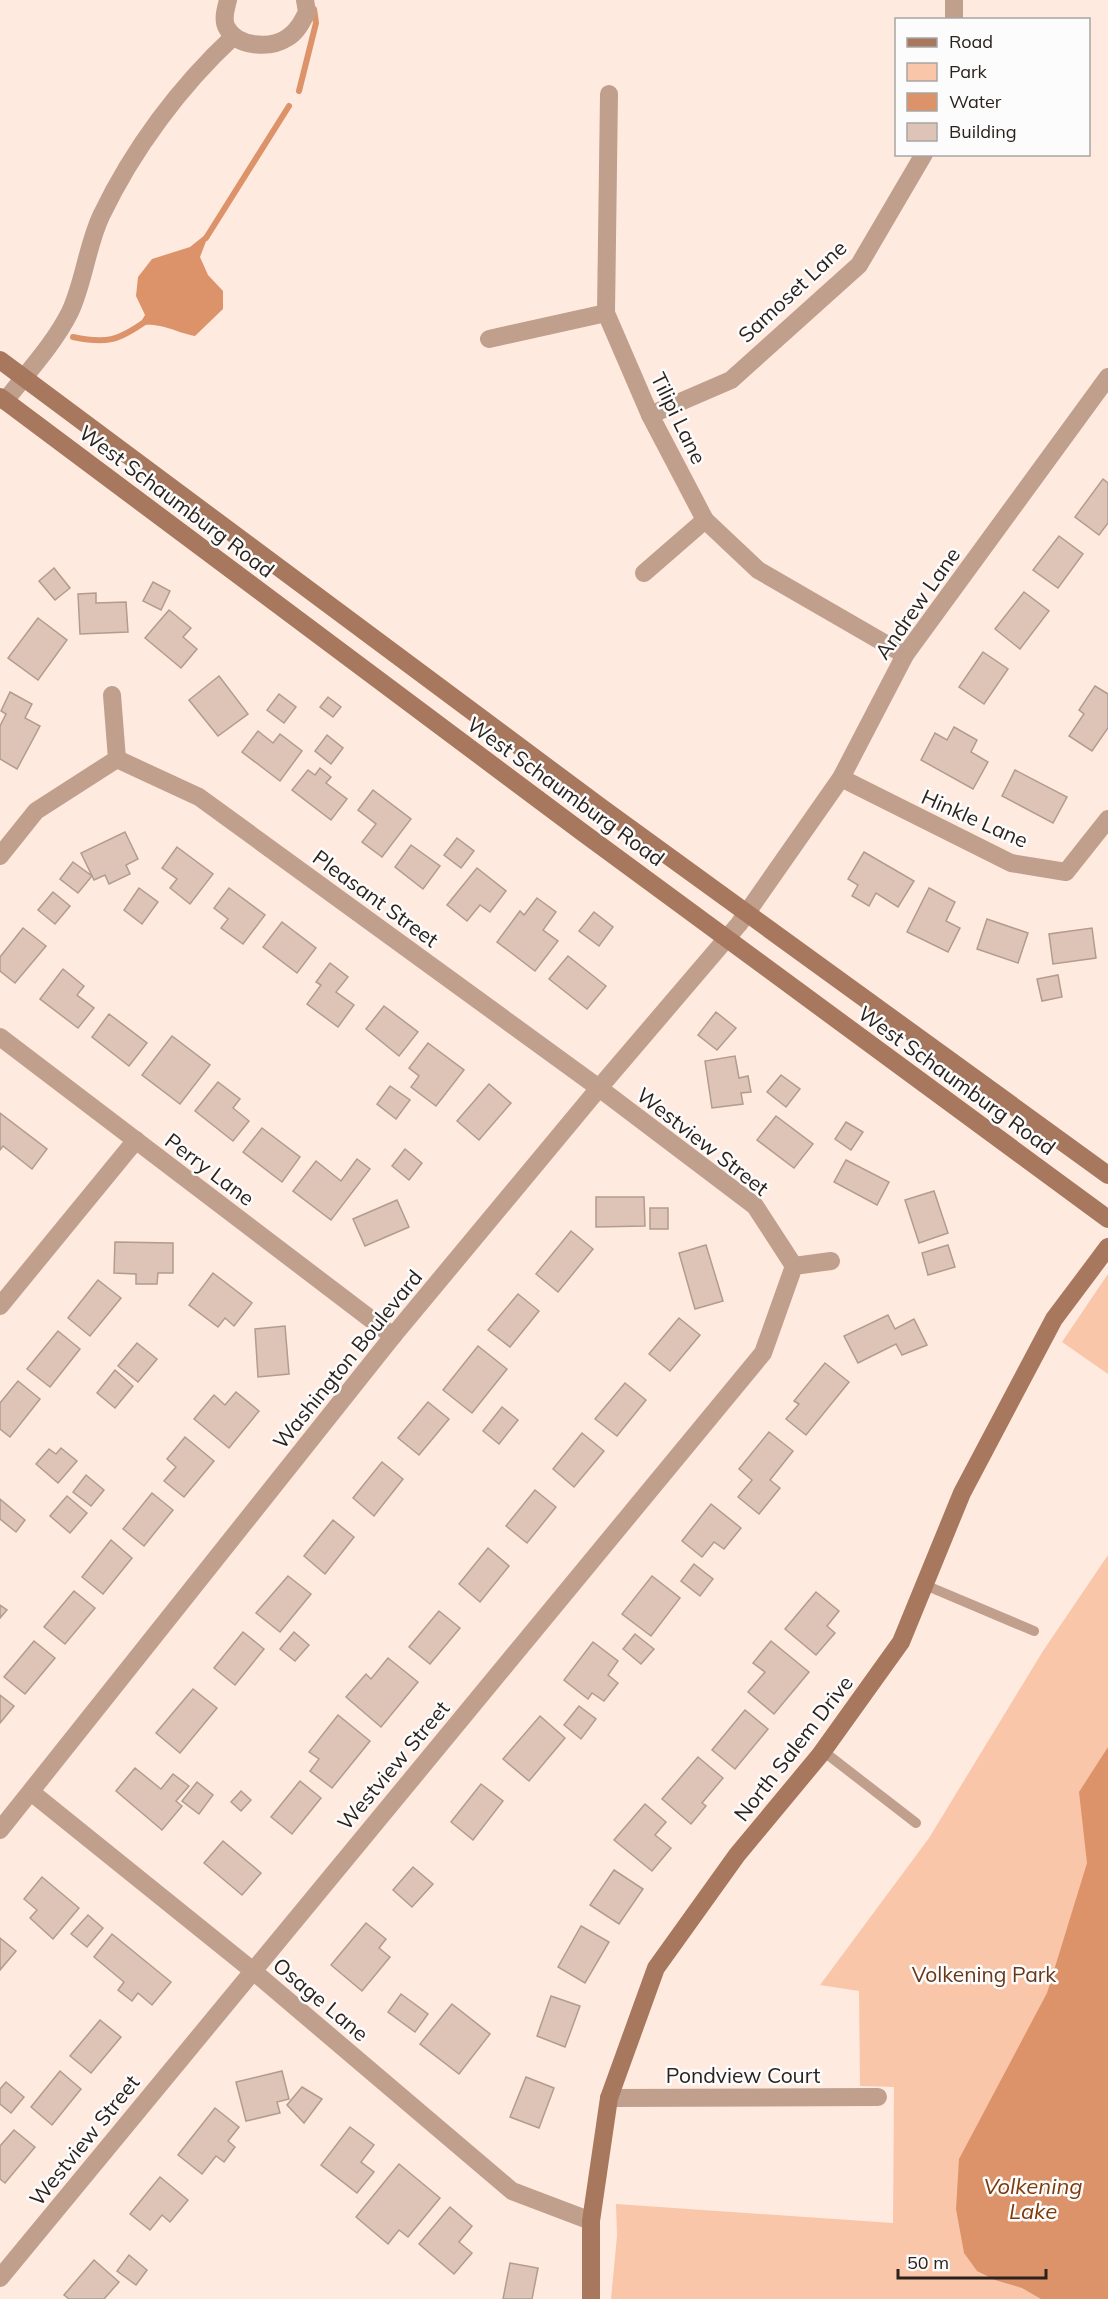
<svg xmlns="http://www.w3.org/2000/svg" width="1108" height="2299" viewBox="0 0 1108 2299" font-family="Mulish,sans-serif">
	<rect width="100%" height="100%" fill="#ffeadf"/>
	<g fill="#fac6a9">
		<polygon points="1108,1274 1108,1374 1062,1342"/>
		<polygon points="1108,1555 1108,2299 611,2299 617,2236 616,2204 893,2223 894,2087 860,2086 859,1991 820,1985 929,1838 1043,1651"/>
	</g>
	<g fill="#dd936a">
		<path d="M210 231 200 257 208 275 223 291V309L195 336C171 331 165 323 139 325L145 315 136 296 138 277 152 259 190 247Z"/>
		<polygon points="1108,1747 1108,2299 1041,2299 1022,2288 995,2280 977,2271 964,2253 956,2209 959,2159 1047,1993 1087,1863 1079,1792"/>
	</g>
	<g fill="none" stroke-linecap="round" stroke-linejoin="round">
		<g stroke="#dd936a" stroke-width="6">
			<polyline points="299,91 316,23 314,9"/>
			<polyline points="206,238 289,106"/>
			<path d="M73 337C106 344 118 341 146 321"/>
		</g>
	</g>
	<g fill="#ddc4b7" stroke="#b39b8e" stroke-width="1.5">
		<polygon points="1103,479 1108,483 1108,523 1099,535 1075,517"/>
		<polygon points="1059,536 1083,554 1058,588 1033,570"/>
		<polygon points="54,568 70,588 55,600 39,581"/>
		<polygon points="153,582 170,591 161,610 143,601"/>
		<polygon points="1024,592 1049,611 1020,649 995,629"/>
		<polygon points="96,593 96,603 126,602 128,632 80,634 78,594"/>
		<polygon points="169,610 191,628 183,637 197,649 181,668 145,638"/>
		<polygon points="38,618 67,640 38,680 8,658"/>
		<polygon points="983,652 1008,669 984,704 959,687"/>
		<polygon points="219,676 248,714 218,736 189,700"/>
		<polygon points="1095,686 1108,694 1108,728 1092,751 1069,736 1084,714 1079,710"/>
		<polygon points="10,692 32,704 25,718 40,726 17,769 0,759 0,726 6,714 1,711"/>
		<polygon points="279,694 296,707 284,723 267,710"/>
		<polygon points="328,697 341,707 333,717 320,707"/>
		<polygon points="954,727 977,740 971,752 988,762 973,789 921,760 935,733 947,740"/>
		<polygon points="258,731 273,743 280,734 302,751 280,781 242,752"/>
		<polygon points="327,735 343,748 331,764 315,751"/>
		<polygon points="320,768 331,777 326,783 347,799 331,820 292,790 308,770 315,775"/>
		<polygon points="1015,770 1067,797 1053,823 1002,796"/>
		<polygon points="373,790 411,819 382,857 362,842 376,824 358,810"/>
		<polygon points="125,832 138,859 126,865 130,874 109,884 105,875 94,880 81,853"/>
		<polygon points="457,838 474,851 461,868 444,855"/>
		<polygon points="411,845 440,866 423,889 395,867"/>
		<polygon points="177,847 213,874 190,904 170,888 177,879 162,868"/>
		<polygon points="864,852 914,881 898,907 876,893 869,906 852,896 858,885 848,879"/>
		<polygon points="73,862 92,876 78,893 60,879"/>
		<polygon points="477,868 506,891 490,912 480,905 467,921 447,905"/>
		<polygon points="139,888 158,902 142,924 124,910"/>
		<polygon points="229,888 265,915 243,944 221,928 228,919 214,908"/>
		<polygon points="929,888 955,902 946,921 960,928 948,952 907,932"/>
		<polygon points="53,892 70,906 55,924 38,910"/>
		<polygon points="537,898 556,912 543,930 558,941 535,971 497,942 520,911 524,915"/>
		<polygon points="594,912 613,927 599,946 579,931"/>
		<polygon points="987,919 1028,933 1018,963 977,949"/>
		<polygon points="282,922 316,948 297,973 263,947"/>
		<polygon points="23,928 46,946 15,983 0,971 0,957"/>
		<polygon points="1092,928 1096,958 1053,964 1049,934"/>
		<polygon points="568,956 606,986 587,1009 549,979"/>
		<polygon points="330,963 348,977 336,992 354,1005 338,1027 307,1004 321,985 316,982"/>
		<polygon points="63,969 84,986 77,995 94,1008 78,1028 40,999"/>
		<polygon points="1058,975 1062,997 1042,1001 1037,979"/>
		<polygon points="384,1006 418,1032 399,1056 366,1029"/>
		<polygon points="716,1012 736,1028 717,1050 698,1035"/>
		<polygon points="109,1014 147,1043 129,1066 92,1037"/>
		<polygon points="172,1036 210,1065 180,1104 142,1075"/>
		<polygon points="428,1043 464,1070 436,1106 411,1087 419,1076 409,1068"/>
		<polygon points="735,1056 739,1078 748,1076 751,1092 741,1093 743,1104 712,1108 705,1061"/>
		<polygon points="781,1075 800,1089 786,1107 767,1092"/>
		<polygon points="218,1082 240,1099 233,1108 249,1121 233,1141 195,1111"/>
		<polygon points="489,1084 511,1103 479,1140 457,1121"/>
		<polygon points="390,1086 410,1100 396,1119 377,1104"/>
		<polygon points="0,1113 47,1149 32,1169 3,1146 0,1150"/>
		<polygon points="776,1116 813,1144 794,1168 757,1140"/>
		<polygon points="846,1122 863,1132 851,1150 835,1139"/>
		<polygon points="262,1128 300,1157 282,1182 243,1152"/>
		<polygon points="405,1149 422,1163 409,1180 392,1166"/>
		<polygon points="357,1159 370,1169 331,1220 293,1191 316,1161 341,1181"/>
		<polygon points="846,1160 889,1182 877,1205 834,1182"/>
		<polygon points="934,1191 948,1233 919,1243 905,1200"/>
		<polygon points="596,1197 644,1197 645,1226 596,1227"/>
		<polygon points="397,1200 409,1227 365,1246 353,1219"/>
		<rect x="650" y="1208" width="18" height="21"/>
		<polygon points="571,1231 593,1249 558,1292 536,1274"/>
		<polygon points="115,1242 173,1243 173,1273 158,1273 157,1284 136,1284 136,1274 114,1273"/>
		<polygon points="706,1245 723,1301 695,1309 679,1253"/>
		<polygon points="948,1245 955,1267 928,1275 922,1253"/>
		<polygon points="213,1273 252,1303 234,1326 225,1318 218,1327 189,1305"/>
		<polygon points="98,1280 121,1298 90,1336 68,1318"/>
		<polygon points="518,1294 539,1311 510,1347 488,1330"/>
		<polygon points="888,1315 895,1329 914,1319 927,1345 902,1355 896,1344 858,1363 844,1336"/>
		<polygon points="679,1318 700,1335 670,1371 649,1354"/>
		<polygon points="285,1326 289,1374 258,1377 255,1329"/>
		<polygon points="58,1331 80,1349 50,1387 27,1369"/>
		<polygon points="137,1343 157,1359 138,1382 118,1366"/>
		<polygon points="478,1346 507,1369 472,1413 443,1390"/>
		<polygon points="825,1363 849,1382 806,1435 786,1419 799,1404 794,1401"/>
		<polygon points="115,1370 133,1386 115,1408 97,1393"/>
		<polygon points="18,1381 40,1399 10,1437 0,1429 0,1403"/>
		<polygon points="625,1383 646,1400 617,1436 595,1419"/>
		<polygon points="236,1392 259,1411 229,1448 194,1419 214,1395 225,1405"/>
		<polygon points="428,1402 449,1419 419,1455 398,1438"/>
		<polygon points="502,1407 518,1420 499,1444 483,1431"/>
		<polygon points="769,1432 793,1451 770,1480 780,1488 759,1514 738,1497 752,1480 739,1469"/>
		<polygon points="582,1433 604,1451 574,1487 553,1469"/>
		<polygon points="185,1437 214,1461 184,1497 164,1481 176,1467 167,1459"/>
		<polygon points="61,1448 77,1461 58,1483 36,1464 49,1449 56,1454"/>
		<polygon points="382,1462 403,1479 374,1516 353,1498"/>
		<polygon points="86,1475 104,1490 91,1506 73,1492"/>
		<polygon points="535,1490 556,1507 527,1543 506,1526"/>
		<polygon points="152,1493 173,1510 144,1546 123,1529"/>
		<polygon points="67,1496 87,1513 70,1533 50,1516"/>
		<polygon points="0,1499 25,1520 16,1532 0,1519"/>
		<polygon points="711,1504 741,1528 724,1549 714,1542 702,1557 682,1541"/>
		<polygon points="333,1520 354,1537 325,1574 304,1556"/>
		<polygon points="111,1540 132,1558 103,1594 82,1577"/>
		<polygon points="488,1548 509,1566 480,1602 459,1584"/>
		<polygon points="694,1564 713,1579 700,1596 681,1581"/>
		<polygon points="288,1576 311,1594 280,1632 256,1613"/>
		<polygon points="652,1576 680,1598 651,1636 622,1614"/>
		<polygon points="74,1591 95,1608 65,1644 44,1627"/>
		<polygon points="816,1592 839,1611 827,1626 835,1633 816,1655 785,1629"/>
		<polygon points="0,1605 7,1610 0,1618"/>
		<polygon points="439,1611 460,1628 430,1664 409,1647"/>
		<polygon points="243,1632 264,1649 235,1685 214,1668"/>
		<polygon points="294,1632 309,1645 295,1661 280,1649"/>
		<polygon points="635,1634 654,1649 641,1664 623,1649"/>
		<polygon points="34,1641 55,1658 25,1694 4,1677"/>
		<polygon points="771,1641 809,1672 774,1714 748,1692 765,1672 753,1663"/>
		<polygon points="593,1642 618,1661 608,1675 618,1683 604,1701 592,1693 588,1699 564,1680"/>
		<polygon points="388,1658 418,1682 381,1727 346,1697 366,1674 371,1679"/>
		<polygon points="193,1689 217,1708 180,1753 156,1733"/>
		<polygon points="0,1695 14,1706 0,1723"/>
		<polygon points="579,1706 596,1719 581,1739 564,1725"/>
		<polygon points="745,1710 768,1729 735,1769 712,1750"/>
		<polygon points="338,1715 370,1741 332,1788 310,1771 319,1759 309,1752"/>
		<polygon points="540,1716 565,1738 529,1781 503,1759"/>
		<polygon points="698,1757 723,1778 702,1803 706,1806 691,1824 662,1799"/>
		<polygon points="135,1768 161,1789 173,1774 189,1786 176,1801 182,1806 162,1830 116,1791"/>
		<polygon points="300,1781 321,1798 292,1834 271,1817"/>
		<polygon points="197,1782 213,1795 199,1814 182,1801"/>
		<polygon points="481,1784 503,1801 473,1840 451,1822"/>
		<polygon points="241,1791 251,1800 241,1811 231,1802"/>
		<polygon points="645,1804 666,1822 655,1835 671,1848 652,1871 614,1840"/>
		<polygon points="223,1841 261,1873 242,1895 204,1863"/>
		<polygon points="413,1867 433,1884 412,1907 393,1890"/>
		<polygon points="614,1870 643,1889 619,1924 590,1905"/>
		<polygon points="42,1877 79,1908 53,1939 30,1918 37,1910 24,1899"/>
		<polygon points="88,1915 103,1928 87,1947 71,1934"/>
		<polygon points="366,1923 386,1939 379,1948 390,1957 362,1991 331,1965"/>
		<polygon points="581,1926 609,1942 585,1983 558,1967"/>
		<polygon points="112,1934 171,1982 152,2005 138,1993 132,2001 118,1990 124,1982 94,1957"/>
		<polygon points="0,1938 16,1951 0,1970"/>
		<polygon points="401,1994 428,2014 415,2032 388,2012"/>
		<polygon points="551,1996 580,2006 565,2047 537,2036"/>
		<polygon points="452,2004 490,2034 459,2074 420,2044"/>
		<polygon points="100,2020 121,2037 91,2073 70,2056"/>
		<polygon points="60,2071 81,2089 52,2125 31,2107"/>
		<polygon points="282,2071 289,2099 277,2102 280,2113 246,2121 236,2082"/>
		<polygon points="526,2077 554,2088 539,2128 510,2117"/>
		<polygon points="6,2082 24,2097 11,2113 0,2104 0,2089"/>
		<polygon points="302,2087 322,2099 304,2123 287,2105"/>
		<polygon points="215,2108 239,2127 228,2141 235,2147 224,2162 216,2156 202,2174 178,2155"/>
		<polygon points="350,2127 374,2145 361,2162 374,2172 357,2193 321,2165"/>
		<polygon points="14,2130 35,2147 5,2183 0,2179 0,2146"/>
		<polygon points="399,2164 440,2198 408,2237 399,2230 388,2244 356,2217"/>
		<polygon points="160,2177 188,2200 170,2222 162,2215 150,2230 130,2214"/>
		<polygon points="450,2207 472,2226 459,2242 472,2253 454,2274 419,2244"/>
		<polygon points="129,2255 147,2270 136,2285 117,2271"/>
		<polygon points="94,2260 119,2282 104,2299 69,2299 64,2295"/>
		<polygon points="510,2263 538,2268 532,2299 503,2299"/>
	</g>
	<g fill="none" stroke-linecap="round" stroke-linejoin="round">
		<g stroke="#c09f8d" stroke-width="10">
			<polyline points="925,1585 1034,1631"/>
			<polyline points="823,1751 916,1823"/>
		</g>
		<g stroke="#c09f8d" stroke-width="18">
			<path d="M228 0C226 8 222 20 227 28 237 47 270 49 287 38 297 32 302 22 307 12L305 0"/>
			<polyline points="954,20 954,0"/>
			<polyline points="609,94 606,313 650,415 705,520 758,570 905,655"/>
			<polyline points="489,339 606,313"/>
			<path d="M5 401C27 373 54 344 70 312 84 282 87 246 101 216 133 149 180 86 234 36"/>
			<polyline points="650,415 731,380 859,265 924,154"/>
			<polyline points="644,573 705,520"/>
			<polyline points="117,759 199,797 599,1088 755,1206 794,1266"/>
			<polyline points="841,778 1011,863 1066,872 1108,819"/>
			<polyline points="0,856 36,811 117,759 112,695"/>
			<polyline points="0,1037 393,1336"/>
			<polyline points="0,1306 136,1140"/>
			<polyline points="31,1792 252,1970 512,2191 591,2221"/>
			<polyline points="0,1830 393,1336 599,1088 739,924 841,778 905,655 1108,377"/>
			<polyline points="609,2098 878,2097"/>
			<polyline points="0,2278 763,1353 794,1266 831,1261"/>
		</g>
		<g stroke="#a7785d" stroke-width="18">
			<polyline points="0,360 602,808 1108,1175"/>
			<polyline points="0,397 582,832 1108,1219"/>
			<polyline points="591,2299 591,2221 609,2098 656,1968 737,1855 820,1755 901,1642 962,1493 1054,1319 1108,1247"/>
		</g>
	</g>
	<g text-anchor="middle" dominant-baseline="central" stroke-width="5" stroke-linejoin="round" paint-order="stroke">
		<g font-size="21" fill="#2b221d" stroke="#fcfcfc">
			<text transform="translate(792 291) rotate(-43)">Samoset Lane</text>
			<text transform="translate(679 418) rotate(64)">Tilipi Lane</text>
			<text transform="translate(177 501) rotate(37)">West Schaumburg Road</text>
			<text transform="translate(917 603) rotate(-55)">Andrew Lane</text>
			<text transform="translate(566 791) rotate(36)">West Schaumburg Road</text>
			<text transform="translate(975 818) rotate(24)">Hinkle Lane</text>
			<text transform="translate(376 898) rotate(36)">Pleasant Street</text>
			<text transform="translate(957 1080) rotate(36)">West Schaumburg Road</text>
			<text transform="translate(703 1141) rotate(38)">Westview Street</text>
			<text transform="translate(210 1169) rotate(37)">Perry Lane</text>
			<text transform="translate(347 1359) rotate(-51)">Washington Boulevard</text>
			<text transform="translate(793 1748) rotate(-52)">North Salem Drive</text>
			<text transform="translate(393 1765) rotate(-50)">Westview Street</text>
			<text transform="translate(321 1999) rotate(40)">Osage Lane</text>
			<text x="743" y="2075">Pondview Court</text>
			<text transform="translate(84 2140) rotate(-51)">Westview Street</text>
		</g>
		<g font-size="21" fill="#673719" stroke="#fcfcfc">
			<text x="984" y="1974">Volkening Park</text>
		</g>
		<g font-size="22" font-style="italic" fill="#7e3b0a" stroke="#fcfcfc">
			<text x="1033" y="2186">Volkening<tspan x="1033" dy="25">Lake</tspan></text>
		</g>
	</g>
	<rect x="895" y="18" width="195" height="138" fill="#fcfcfc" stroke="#a8a5a3" stroke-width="1.5"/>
	<rect x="907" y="38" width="30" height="9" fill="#a7785d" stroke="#a8a5a3" stroke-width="1.5"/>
	<text x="949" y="48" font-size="18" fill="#2b221d">Road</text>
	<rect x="907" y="63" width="30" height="18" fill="#fac6a9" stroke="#a8a5a3" stroke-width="1.5"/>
	<text x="949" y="78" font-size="18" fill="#2b221d">Park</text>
	<rect x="907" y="93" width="30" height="18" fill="#dd936a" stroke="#a8a5a3" stroke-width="1.5"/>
	<text x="949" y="108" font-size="18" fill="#2b221d">Water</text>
	<rect x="907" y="123" width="30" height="18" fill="#ddc4b7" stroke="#a8a5a3" stroke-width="1.5"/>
	<text x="949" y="138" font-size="18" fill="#2b221d">Building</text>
	<path d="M898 2269v9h148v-9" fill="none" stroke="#2b221d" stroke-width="3"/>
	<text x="907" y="2269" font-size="18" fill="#2b221d" stroke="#fcfcfc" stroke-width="4.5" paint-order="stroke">50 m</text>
</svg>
